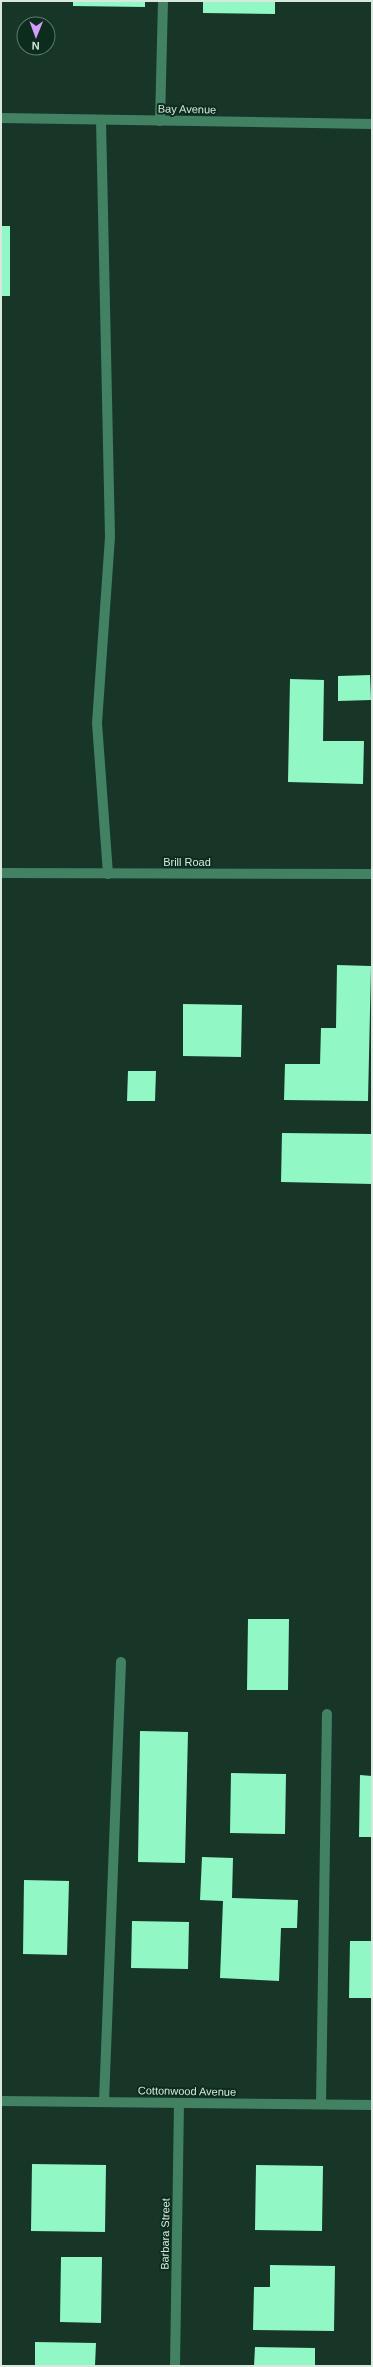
<svg xmlns="http://www.w3.org/2000/svg" width="373" height="2367" viewBox="0 0 373 2367" font-family="Arial,sans-serif">
	<rect width="100%" height="100%" fill="#173627"/>
	<g fill="#91f7c4">
		<polygon points="73,1 145,1 145,7 73,6"/>
		<polygon points="203,1 275,1 275,14 203,13"/>
		<rect x="1" y="226" width="9" height="70"/>
		<polygon points="370,675 371,700 338,701 338,676"/>
		<polygon points="290,679 324,680 323,741 364,741 363,784 288,782"/>
		<polygon points="337,965 371,966 368,1101 284,1100 285,1064 320,1064 321,1028 336,1028"/>
		<polygon points="183,1004 242,1005 241,1057 183,1056"/>
		<polygon points="128,1071 156,1071 155,1101 127,1101"/>
		<polygon points="282,1133 372,1134 372,1184 281,1182"/>
		<polygon points="248,1619 289,1619 288,1690 247,1690"/>
		<polygon points="140,1731 188,1732 185,1863 138,1862"/>
		<polygon points="231,1773 286,1774 285,1834 230,1833"/>
		<polygon points="360,1775 372,1776 372,1837 359,1837"/>
		<polygon points="202,1857 233,1858 232,1898 298,1900 297,1928 281,1928 279,1981 220,1978 223,1901 200,1900"/>
		<polygon points="24,1880 69,1881 67,1955 23,1954"/>
		<polygon points="132,1921 189,1922 188,1969 131,1968"/>
		<polygon points="350,1941 372,1941 372,1998 349,1998"/>
		<polygon points="32,2164 106,2165 105,2232 31,2231"/>
		<polygon points="256,2165 323,2166 322,2231 255,2230"/>
		<polygon points="61,2257 102,2257 101,2323 60,2322"/>
		<polygon points="270,2265 335,2266 334,2331 253,2330 254,2287 270,2287"/>
		<polygon points="35,2342 96,2343 95,2366 35,2366"/>
		<polygon points="255,2347 315,2348 315,2366 254,2366"/>
	</g>
	<g fill="none" stroke-linecap="round" stroke-linejoin="round">
		<g stroke="#438163" stroke-width="10">
			<polyline points="1,118 372,124"/>
			<polyline points="101,120 110,537 97,723 108,874"/>
			<polyline points="160,121 163,1"/>
			<polyline points="1,873 372,874"/>
			<polyline points="1,2101 372,2105"/>
			<polyline points="104,2102 121,1662"/>
			<polyline points="321,2104 327,1714"/>
			<polyline points="175,2366 179,2103"/>
		</g>
	</g>
	<g text-anchor="middle" dominant-baseline="central" stroke-width="4" stroke-linejoin="round" paint-order="stroke">
		<g font-size="11" fill="#d7e9de" stroke="#0c2c1e">
			<text transform="translate(187 109) rotate(1)">Bay Avenue</text>
			<text x="187" y="862">Brill Road</text>
			<text transform="translate(187 2091) rotate(1)">Cottonwood Avenue</text>
			<text transform="translate(165 2234) rotate(-89)">Barbara Street</text>
		</g>
	</g>
	<rect width="373" height="2367" fill="none" stroke="#d7e9de" stroke-width="4"/>
	<g transform="translate(36 36) rotate(181)"><circle r="19" fill="#0c2c1e" stroke="#5d786b"/>
	<path d="M0-3L7 15L0 10L-7 15Z" fill="#d29dfd"/>
	<text y="-6" font-size="11" font-weight="bold" text-anchor="middle" fill="#d7e9de">N</text>
	</g>
</svg>
